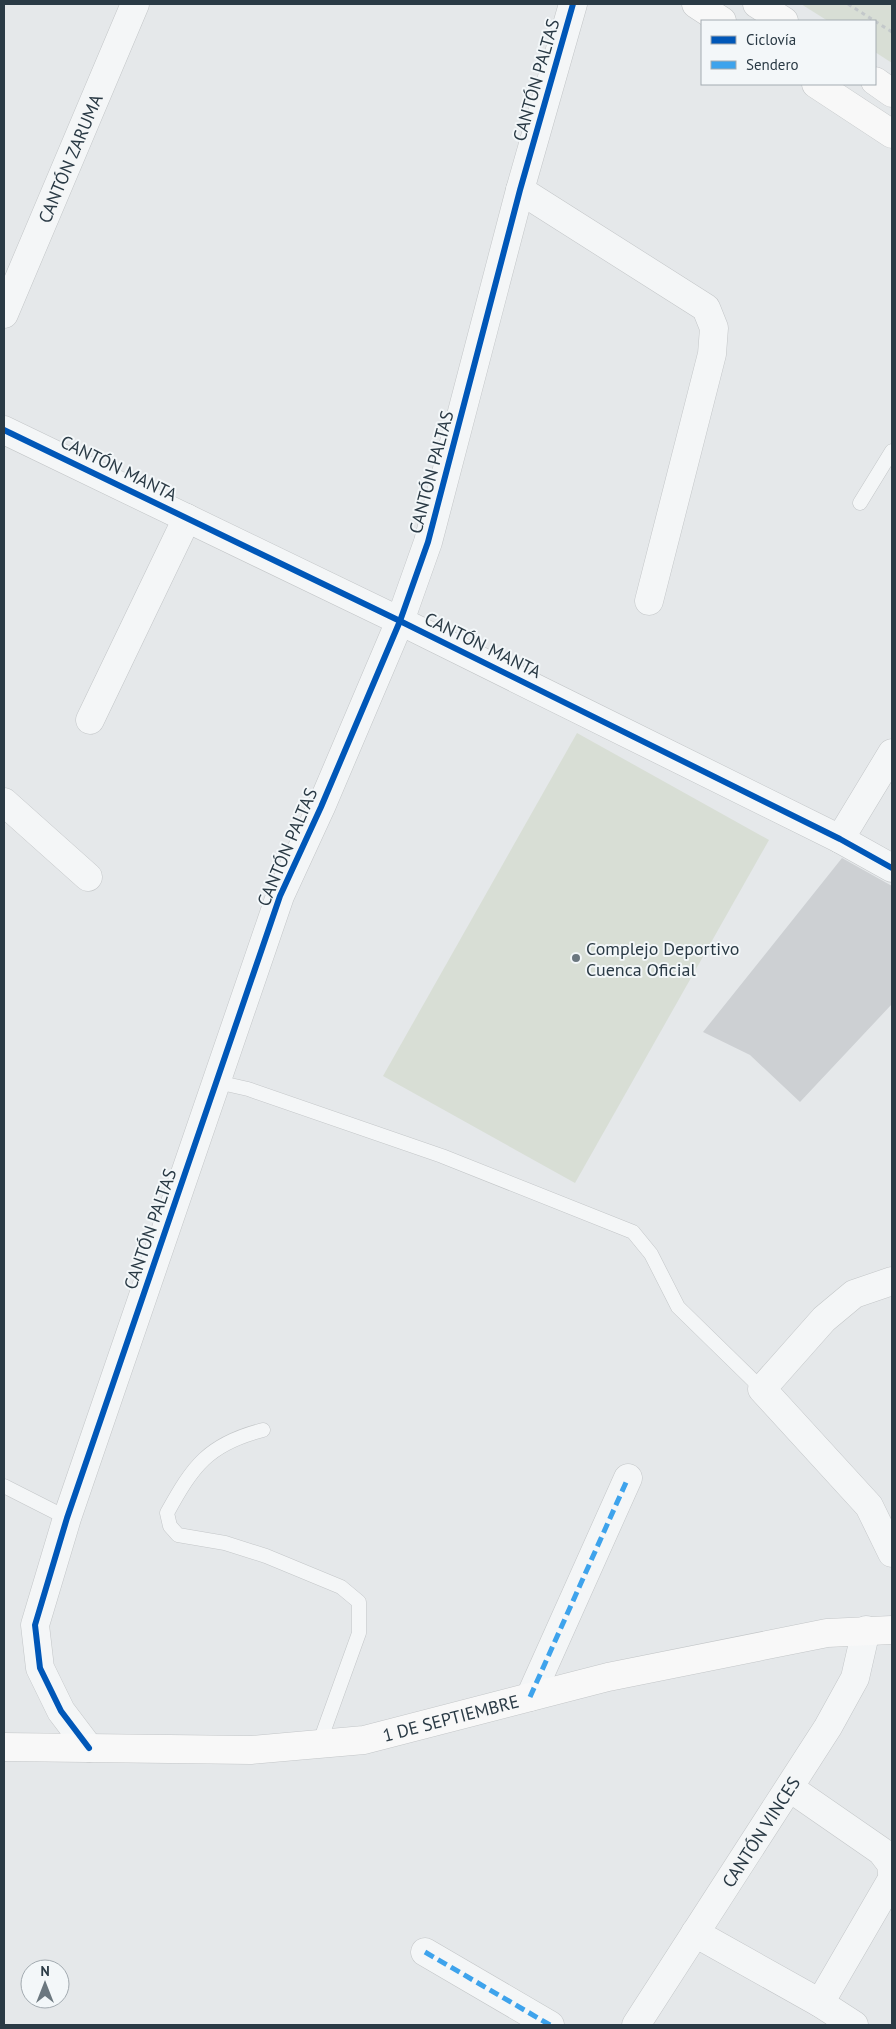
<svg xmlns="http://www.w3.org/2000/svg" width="896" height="2029" viewBox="0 0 896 2029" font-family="'PT Sans',sans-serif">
	<rect width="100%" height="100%" fill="#e5e8ea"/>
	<g fill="#d8ded5">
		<polygon points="801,4 892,4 892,63 875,52 875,21 828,21"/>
		<polygon points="577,733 769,840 575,1183 383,1076"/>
	</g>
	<polygon fill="#cdd0d3" points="842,858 892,886 892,1004 800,1102 750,1055 703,1032"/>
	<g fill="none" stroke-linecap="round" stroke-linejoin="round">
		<g stroke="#c3c6c8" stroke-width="15">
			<g id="lane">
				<polyline points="860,503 892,451"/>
				<polyline points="217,1082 248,1089 442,1156 633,1232 651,1254 678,1307 762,1389"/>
				<path d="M263 1430C208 1444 193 1466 167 1513L170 1526 178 1535 225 1543 266 1556 341 1587 359 1602V1633L319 1744"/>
				<polyline points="4,1486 67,1518"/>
			</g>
		</g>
		<g stroke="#c3c6c8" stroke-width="29">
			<g id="street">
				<polyline points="520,190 706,308 714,328 712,354 649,601"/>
				<path id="s1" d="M4 314 135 4"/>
				<polyline points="4,430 400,621 840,839 892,868"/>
				<polyline points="90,720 187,518"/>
				<polyline points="4,802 88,877"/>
				<polyline points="840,839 892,753"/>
				<polyline points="892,1281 854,1294 824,1319 762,1389 869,1506 892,1553"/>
				<polyline points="530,1697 628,1478"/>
				<polyline points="89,1748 61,1711 40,1668 35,1625 67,1518 280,896 321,807 400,621 428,542 520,190 573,4"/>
				<polyline points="790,1788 881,1851 891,1864 892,1873"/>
				<polyline points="695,1933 820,2003 854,2025"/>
				<polyline points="425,1952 550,2025"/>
				<polyline points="820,2003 892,1879"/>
				<path id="s2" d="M636 2025 828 1727 855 1678 866 1630"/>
			</g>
		</g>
		<g stroke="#c3c6c8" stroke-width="29">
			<g id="secondary">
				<polyline points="696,4 722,21"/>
				<polyline points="757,4 784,21"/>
				<polyline points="875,81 892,93"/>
				<polyline points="816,84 892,134"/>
				<path id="s3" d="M4 1747 251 1750 364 1740 608 1677 827 1633 892 1630"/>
			</g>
		</g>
		<polyline stroke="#c3c8ca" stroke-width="3" stroke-dasharray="4 4" stroke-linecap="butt" points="848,4 892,32"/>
		<use href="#lane" stroke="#f4f6f7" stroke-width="14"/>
		<use href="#street" stroke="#f4f6f7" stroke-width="28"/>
		<use href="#secondary" stroke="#f8f8f8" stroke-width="28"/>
		<g stroke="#3ea3ec" stroke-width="5" stroke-dasharray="10 5" stroke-linecap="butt">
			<polyline points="530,1697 628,1478"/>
			<polyline points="425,1952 550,2025"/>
		</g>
		<g stroke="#f3f7f9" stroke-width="9">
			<g id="cycleway">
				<polyline points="4,430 400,621 840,839 892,868"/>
				<polyline points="89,1748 61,1711 40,1668 35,1625 67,1518 280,896 321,807 400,621 428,542 520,190 573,4"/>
			</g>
		</g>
		<use href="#cycleway" stroke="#0057b8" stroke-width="6"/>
	</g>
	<circle fill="#6b777f" stroke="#f3f7f9" stroke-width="2" cx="576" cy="958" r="5"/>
	<g text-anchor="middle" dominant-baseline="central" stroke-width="4" stroke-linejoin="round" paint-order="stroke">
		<g font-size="18" fill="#2a3a45" stroke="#f3f7f9">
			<text transform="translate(536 80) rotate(-74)">CANTÓN PALTAS</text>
			<text stroke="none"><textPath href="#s1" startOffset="169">CANTÓN ZARUMA</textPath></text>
			<text transform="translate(119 468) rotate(26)">CANTÓN MANTA</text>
			<text transform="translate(431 472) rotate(-75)">CANTÓN PALTAS</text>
			<text transform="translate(483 645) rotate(26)">CANTÓN MANTA</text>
			<text transform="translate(287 847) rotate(-67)">CANTÓN PALTAS</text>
			<text transform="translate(150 1229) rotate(-71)">CANTÓN PALTAS</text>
			<text stroke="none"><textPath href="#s3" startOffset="450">1 DE SEPTIEMBRE</textPath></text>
			<text stroke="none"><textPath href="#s2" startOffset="230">CANTÓN VINCES</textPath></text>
		</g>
		<g font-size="18" fill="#2a3a45" stroke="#f3f7f9" text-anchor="start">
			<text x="586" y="948">Complejo Deportivo<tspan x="586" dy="21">Cuenca Oficial</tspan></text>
		</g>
	</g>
	<rect width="896" height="2029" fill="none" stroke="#2a3a45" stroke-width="10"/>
	<rect x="701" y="20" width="175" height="65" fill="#f3f7f9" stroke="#a3abb1"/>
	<rect x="711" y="36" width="25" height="8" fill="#0057b8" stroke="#a3abb1"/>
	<text x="746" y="45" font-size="15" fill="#2a3a45">Ciclovía</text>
	<rect x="711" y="61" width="25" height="8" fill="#3ea3ec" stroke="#a3abb1"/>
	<text x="746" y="70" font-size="15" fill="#2a3a45">Sendero</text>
	<g transform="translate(45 1984)"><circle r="24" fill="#f3f7f9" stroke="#a3abb1"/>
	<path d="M0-4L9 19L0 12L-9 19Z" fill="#6b777f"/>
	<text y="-8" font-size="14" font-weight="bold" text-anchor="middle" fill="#2a3a45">N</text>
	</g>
</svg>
